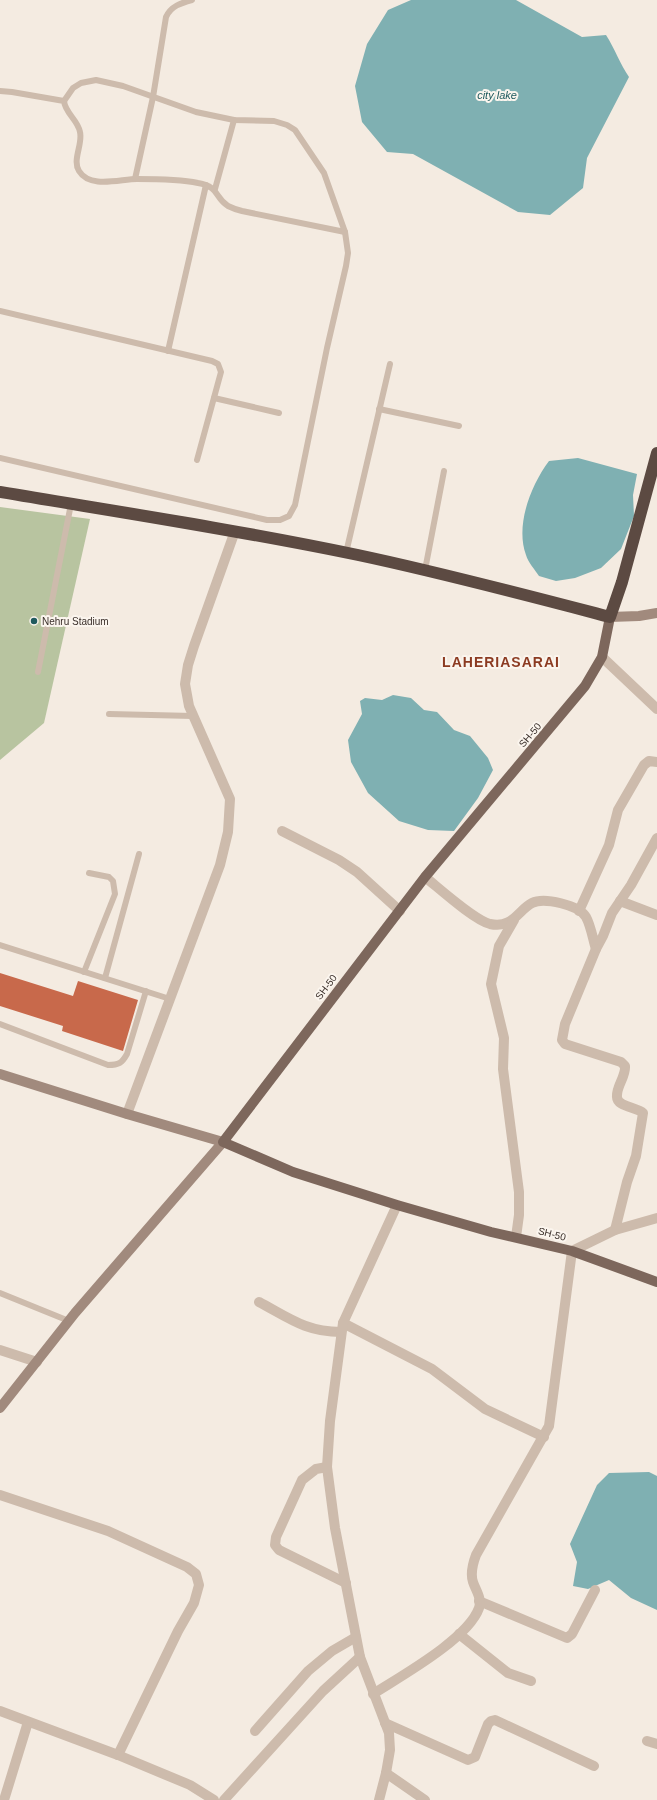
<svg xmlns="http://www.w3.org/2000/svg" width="657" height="1800" viewBox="0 0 657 1800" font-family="Arial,sans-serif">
	<rect width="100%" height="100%" fill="#f4ebe1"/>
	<polygon fill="#b8c4a0" points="0,507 90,519 44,723 0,760"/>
	<g fill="#7fb0b2">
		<path d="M411 0H516L582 37 606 35C615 49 620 64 629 77L587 158 583 188 550 215 518 212 413 154 387 152 362 122 355 86 367 44 388 10Z"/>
		<path d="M578 458 637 474 633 495 634 516 621 549 601 568 575 578 556 581 539 576C535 570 528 562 526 555 515 525 531 485 549 461Z"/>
		<polygon points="393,695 411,698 424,710 437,712 454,730 470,736 488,758 493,770 478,798 454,831 428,830 399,821 368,793 351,762 348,740 362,714 360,701 365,698 382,700"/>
		<polygon points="649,1472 657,1476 657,1610 631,1598 609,1580 588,1589 573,1586 577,1562 570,1544 597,1485 609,1473"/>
	</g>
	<polygon fill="#c8694b" points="0,973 73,996 78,981 138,1000 123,1051 62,1031 63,1026 0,1006"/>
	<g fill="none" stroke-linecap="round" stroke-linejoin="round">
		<g stroke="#cdbbac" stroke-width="6">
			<path d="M0 91 12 92 64 101C65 113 78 120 80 132 83 144 72 160 79 171 90 189 120 179 137 179 156 179 179 179 198 183 220 187 214 197 228 206 232 208 238 210 242 211L345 232"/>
			<path d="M135 179 153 97 166 17C171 6 181 3 192 0"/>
			<polyline points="215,189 234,120"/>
			<polyline points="0,311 212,361 218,364 221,372 197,460"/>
			<polyline points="168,351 206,185"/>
			<polyline points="214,398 279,413"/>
			<polyline points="379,409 459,426"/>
			<polyline points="0,458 267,520 280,520 289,516 295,505 327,348 346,266 348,253 345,232 324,173 295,130 287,125 274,121 234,120 196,112 123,86 96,80 81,83 73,88 64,101"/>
			<polyline points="346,553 390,364"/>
			<polyline points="425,570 444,471"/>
			<polyline points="38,672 71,504"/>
			<polyline points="109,714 193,716"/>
			<polyline points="0,945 170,999"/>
			<polyline points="84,972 115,894 113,881 109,877 89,873"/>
			<polyline points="105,978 139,854"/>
			<path d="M0 1024 108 1065C119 1065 122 1063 127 1054L146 991"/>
			<polyline points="0,1293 69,1321"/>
		</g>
		<g stroke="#cdbbac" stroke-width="10">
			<polyline points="602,657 657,709"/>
			<polyline points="282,831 339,860 357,872 400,911"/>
			<path d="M425 877C440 889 474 920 490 924 513 929 518 910 532 903 544 897 579 905 586 917 591 926 593 940 596 949L603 936 612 913 631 885 657 838"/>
			<polyline points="620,901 657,915"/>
			<polyline points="579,911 609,845 618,810 644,765 649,761 657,762"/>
			<polyline points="514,920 499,946 491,984 504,1038 503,1069 519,1192 519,1215 516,1237"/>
			<path d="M596 949 565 1024 562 1040 565 1044 621 1062 625 1066C626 1077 616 1086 617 1097 617 1107 637 1107 643 1113L636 1156 627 1182 615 1230"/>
			<polyline points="127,1114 220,865 228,832 230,799 189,706 185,684 188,665 194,646 235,531"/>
			<path d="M259 1302C289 1318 306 1332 341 1332"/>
			<polyline points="343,1323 432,1369 485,1409 544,1437"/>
			<polyline points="0,1350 37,1362"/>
			<polyline points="327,1467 316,1469 302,1480 276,1537 275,1545 279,1550 346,1583"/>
			<polyline points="0,1495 108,1531 187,1567 196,1574 199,1585 194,1603 178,1631 118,1755"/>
			<polyline points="479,1601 567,1638 572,1634 595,1590"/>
			<polyline points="459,1634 508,1673 531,1681"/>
			<path d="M373 1694C401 1676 468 1639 479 1608 482 1598 476 1591 473 1582 470 1573 473 1563 476 1555L549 1426 572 1251 615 1230 657 1218"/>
			<polyline points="0,1711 118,1755 190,1785 214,1800"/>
			<polyline points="385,1723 468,1760 475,1757 488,1724 491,1721 495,1720 594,1766"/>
			<polyline points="255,1731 308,1671 332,1651 356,1637"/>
			<polyline points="647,1741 657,1744"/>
			<polyline points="386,1773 425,1800"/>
			<polyline points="4,1800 28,1722"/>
			<polyline points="224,1800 323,1691 360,1657"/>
			<polyline points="379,1800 386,1773 390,1750 389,1733 360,1657 335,1528 327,1467 330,1421 343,1323 397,1205"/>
		</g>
		<g stroke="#a18a7d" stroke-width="10">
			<polyline points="610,617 639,616 657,613"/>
			<polyline points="0,1074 127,1114 223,1142 75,1313 0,1408"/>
		</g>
		<polyline stroke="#7d675c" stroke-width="10" points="610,617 602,657 585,686 425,877 223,1142 293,1172 397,1205 491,1232 572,1251 657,1282"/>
		<path stroke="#5c4a42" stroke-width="12" d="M0 492C119 512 239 530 358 555 443 573 526 595 610 617L622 582 657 453"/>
	</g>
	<circle fill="#1f5a5e" stroke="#fbf5ee" stroke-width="1.5" cx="34" cy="621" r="4"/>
	<g text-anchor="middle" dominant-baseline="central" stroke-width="4" stroke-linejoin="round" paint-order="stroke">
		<g font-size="10" fill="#3b302b" stroke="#fbf5ee" text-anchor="start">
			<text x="42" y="621">Nehru Stadium</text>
		</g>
		<g font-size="10" fill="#3b302b" stroke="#fbf5ee">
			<text transform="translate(530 735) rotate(-50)">SH-50</text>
			<text transform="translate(326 987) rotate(-53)">SH-50</text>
			<text transform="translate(552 1234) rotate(14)">SH-50</text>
		</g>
		<g font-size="11" font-style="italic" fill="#1f5a5e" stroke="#fbf5ee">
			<text x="497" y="95">city lake</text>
		</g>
		<g font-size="14" font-weight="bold" letter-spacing="1" fill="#8c3b22" stroke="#fbf5ee">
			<text x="501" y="662">LAHERIASARAI</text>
		</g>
	</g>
</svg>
